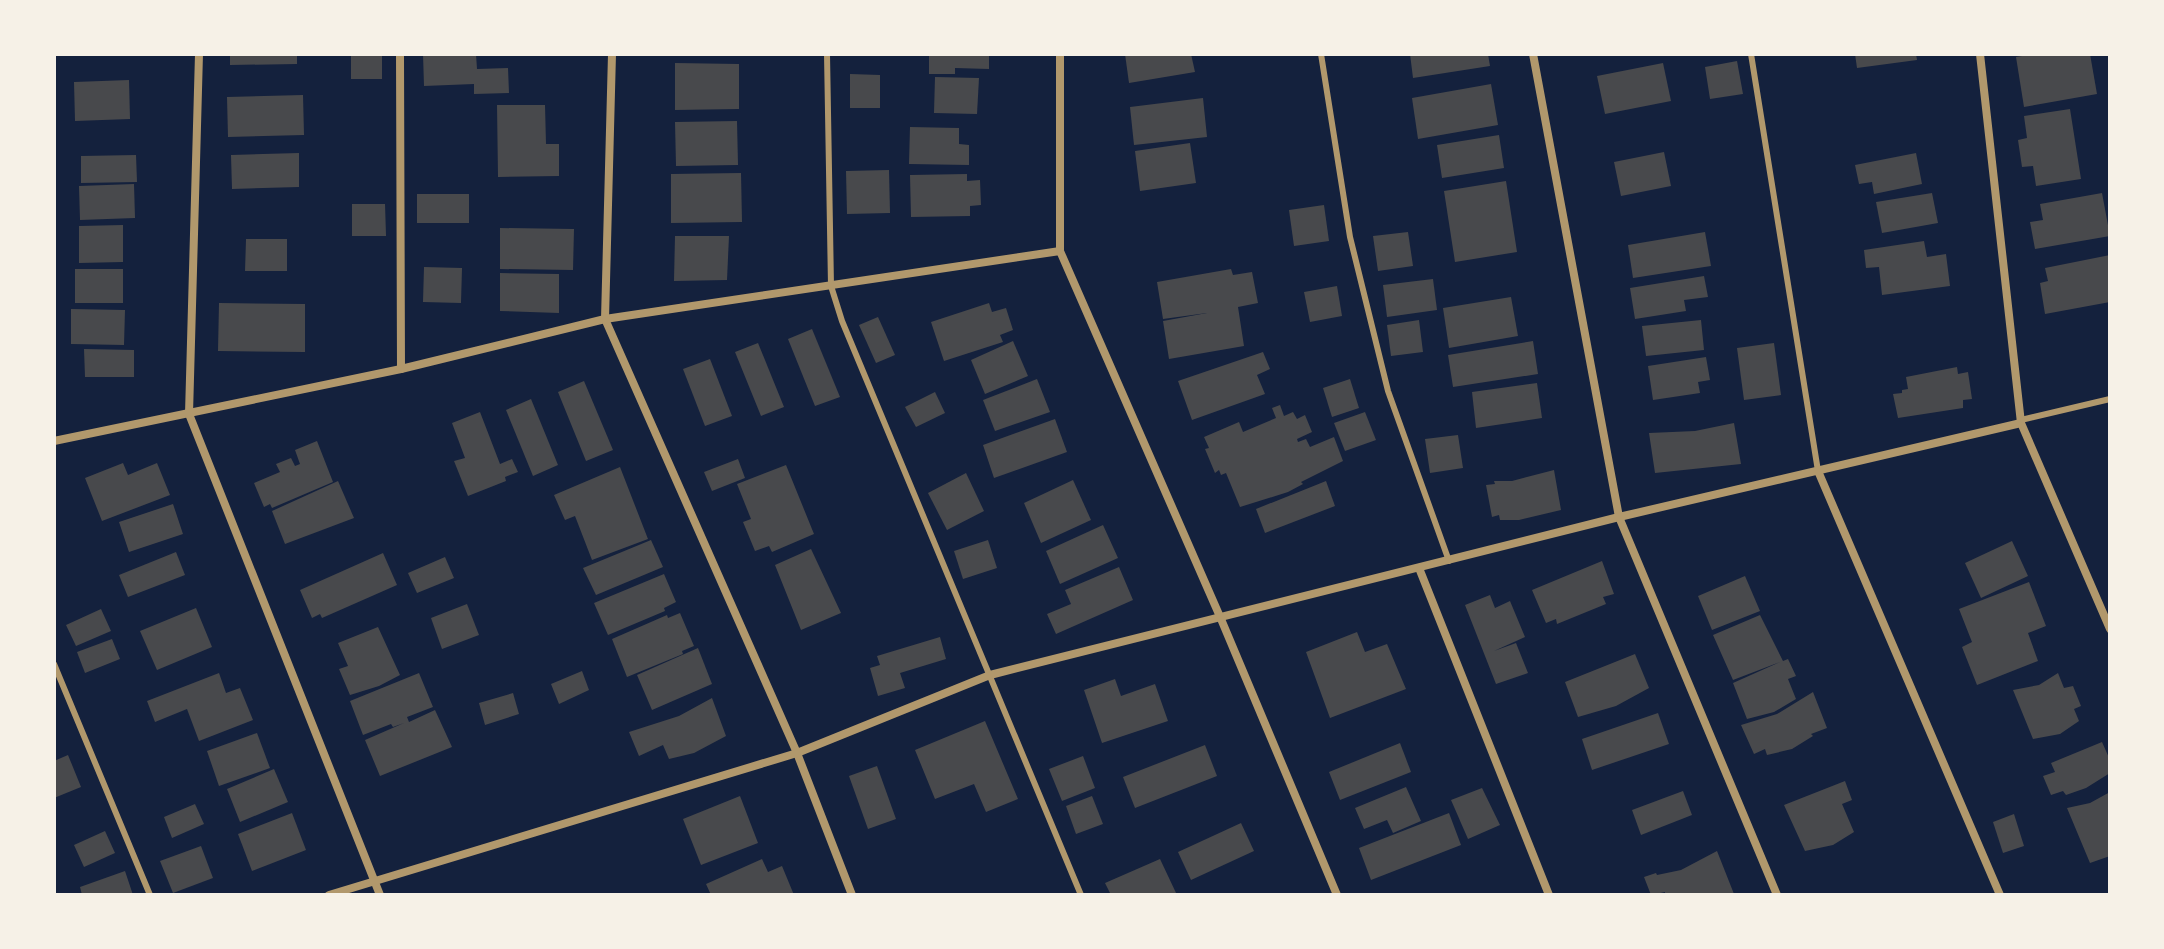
<svg xmlns="http://www.w3.org/2000/svg" width="2164" height="949" viewBox="0 0 2164 949" font-family="Helvetica,sans-serif">
	<rect width="100%" height="100%" fill="#14213d"/>
	<g fill="#48494c">
		<polygon points="230,54 297,54 297,64 230,65"/>
		<rect x="351" y="54" width="31" height="25"/>
		<polygon points="423,54 476,54 477,69 508,68 509,93 474,94 474,84 424,86"/>
		<polygon points="929,54 989,54 989,69 955,68 955,74 929,74"/>
		<polygon points="1125,54 1191,54 1195,72 1129,83"/>
		<polygon points="1410,54 1488,54 1490,66 1413,78"/>
		<polygon points="1855,54 1916,54 1917,60 1857,68"/>
		<polygon points="2034,54 2090,54 2097,94 2024,107 2016,57"/>
		<polygon points="1737,61 1743,94 1710,99 1705,67"/>
		<polygon points="675,63 739,64 739,109 675,110"/>
		<polygon points="1663,63 1671,101 1605,114 1597,76"/>
		<polygon points="850,74 880,75 880,108 850,108"/>
		<polygon points="935,77 979,78 977,114 934,113"/>
		<polygon points="129,80 130,119 75,121 74,82"/>
		<polygon points="1491,84 1498,125 1418,139 1412,98"/>
		<polygon points="303,95 304,135 228,137 227,97"/>
		<polygon points="1203,98 1207,137 1134,145 1130,107"/>
		<polygon points="497,105 545,105 546,144 559,144 559,176 498,177"/>
		<polygon points="2070,109 2081,179 2036,186 2033,166 2022,167 2018,140 2027,138 2024,116"/>
		<polygon points="737,121 738,165 676,166 675,122"/>
		<polygon points="910,127 959,128 959,144 969,145 969,165 909,164"/>
		<polygon points="1499,135 1504,168 1442,178 1437,145"/>
		<polygon points="1190,143 1196,183 1140,191 1135,151"/>
		<polygon points="1664,152 1671,186 1621,196 1614,162"/>
		<polygon points="299,153 299,187 232,189 231,155"/>
		<polygon points="1916,153 1922,184 1874,194 1872,182 1859,184 1855,165"/>
		<polygon points="136,155 137,182 81,183 81,156"/>
		<polygon points="889,170 890,213 847,214 846,171"/>
		<polygon points="741,173 742,222 671,223 671,174"/>
		<polygon points="967,174 967,181 980,180 981,205 970,206 970,216 911,217 910,175"/>
		<polygon points="1506,181 1517,252 1455,262 1444,191"/>
		<polygon points="134,184 135,218 80,220 79,186"/>
		<polygon points="1932,193 1938,223 1882,233 1876,202"/>
		<polygon points="2102,193 2110,236 2035,249 2030,222 2043,220 2040,204"/>
		<rect x="417" y="194" width="52" height="29"/>
		<polygon points="352,204 385,204 386,236 352,236"/>
		<polygon points="1324,205 1329,241 1294,246 1289,210"/>
		<polygon points="123,225 123,262 79,263 79,226"/>
		<polygon points="500,228 574,229 573,270 500,269"/>
		<polygon points="1408,232 1413,266 1378,271 1373,236"/>
		<polygon points="1705,232 1711,266 1633,278 1628,245"/>
		<polygon points="675,236 729,236 727,280 674,281"/>
		<polygon points="246,239 287,239 287,271 245,271"/>
		<polygon points="1924,241 1927,257 1946,254 1950,286 1882,295 1879,267 1866,268 1864,250"/>
		<polygon points="2110,255 2110,302 2045,314 2040,283 2048,281 2045,268"/>
		<polygon points="424,267 462,268 461,303 423,302"/>
		<rect x="75" y="269" width="48" height="34"/>
		<polygon points="1231,269 1233,275 1252,272 1258,303 1238,307 1244,346 1169,359 1163,321 1207,313 1163,319 1157,282"/>
		<polygon points="500,273 559,274 559,313 500,311"/>
		<polygon points="1704,276 1708,297 1684,300 1686,311 1635,319 1630,288"/>
		<polygon points="1433,279 1437,310 1387,317 1383,285"/>
		<polygon points="1337,286 1342,316 1310,322 1304,292"/>
		<polygon points="1511,297 1518,336 1449,348 1443,308"/>
		<polygon points="219,303 305,304 305,352 218,351"/>
		<polygon points="989,303 992,312 1006,308 1013,330 1000,335 1003,342 944,361 931,322"/>
		<polygon points="71,309 125,310 124,345 71,344"/>
		<polygon points="878,317 895,355 876,363 859,325"/>
		<polygon points="1419,320 1423,352 1391,356 1387,325"/>
		<polygon points="1701,320 1704,350 1646,356 1642,326"/>
		<polygon points="812,329 840,397 815,406 788,339"/>
		<polygon points="1013,341 1028,376 985,394 971,360"/>
		<polygon points="1533,341 1538,374 1453,387 1448,355"/>
		<polygon points="758,343 784,407 761,416 735,352"/>
		<polygon points="1774,343 1781,395 1744,400 1737,348"/>
		<polygon points="84,349 134,350 134,377 85,377"/>
		<polygon points="1263,352 1270,369 1257,375 1265,394 1192,420 1178,381"/>
		<polygon points="1706,357 1710,380 1698,382 1700,393 1653,400 1648,366"/>
		<polygon points="710,359 732,416 705,426 683,369"/>
		<polygon points="1957,367 1958,374 1968,372 1972,399 1963,400 1963,408 1898,418 1893,394 1902,393 1902,390 1908,389 1906,377"/>
		<polygon points="1037,379 1050,412 995,431 983,400"/>
		<polygon points="1350,379 1359,408 1332,417 1323,388"/>
		<polygon points="584,381 613,450 586,461 558,392"/>
		<polygon points="1537,383 1542,418 1476,428 1472,392"/>
		<polygon points="935,392 945,413 916,427 905,407"/>
		<polygon points="531,399 558,465 533,476 506,410"/>
		<polygon points="1280,405 1284,416 1293,412 1297,419 1305,415 1312,432 1297,439 1298,442 1306,439 1310,447 1334,437 1343,461 1301,482 1303,484 1288,492 1240,507 1226,473 1221,475 1219,470 1215,473 1205,449 1209,448 1204,437 1239,422 1243,432 1276,418 1272,408"/>
		<polygon points="480,412 500,464 512,459 518,472 505,477 506,481 468,496 454,461 465,458 452,423"/>
		<polygon points="1365,412 1376,440 1345,451 1334,423"/>
		<polygon points="1055,419 1067,452 994,478 983,445"/>
		<polygon points="1734,423 1741,464 1655,473 1649,433 1695,431"/>
		<polygon points="1458,435 1463,468 1430,473 1425,439"/>
		<polygon points="317,441 333,482 272,508 270,504 264,507 254,483 280,472 276,464 291,458 295,466 300,464 295,450"/>
		<polygon points="738,459 745,478 712,491 704,472"/>
		<polygon points="123,463 128,475 157,463 170,495 102,521 85,478"/>
		<polygon points="786,465 814,534 772,552 769,546 755,551 743,522 751,519 737,484"/>
		<polygon points="620,467 648,539 592,560 575,516 565,520 554,495"/>
		<polygon points="1554,470 1561,510 1519,520 1500,520 1499,515 1492,517 1486,485 1495,484 1494,481 1512,481"/>
		<polygon points="966,473 984,511 947,530 928,493"/>
		<polygon points="1073,480 1091,520 1041,543 1024,503"/>
		<polygon points="338,481 354,518 285,544 272,511"/>
		<polygon points="1326,481 1335,506 1265,533 1256,509"/>
		<polygon points="173,504 183,534 129,552 119,522"/>
		<polygon points="1103,525 1118,558 1060,584 1046,551"/>
		<polygon points="651,540 663,567 596,595 583,568"/>
		<polygon points="988,540 997,568 963,579 954,551"/>
		<polygon points="2012,541 2028,576 1981,598 1965,563"/>
		<polygon points="811,549 841,613 801,630 775,565"/>
		<polygon points="176,552 185,575 128,597 119,575"/>
		<polygon points="383,553 397,585 322,618 320,614 312,618 300,590"/>
		<polygon points="445,557 454,578 417,593 408,573"/>
		<polygon points="1602,561 1614,594 1603,597 1606,604 1557,624 1556,619 1546,623 1532,590"/>
		<polygon points="1119,567 1133,600 1056,634 1047,614 1071,604 1065,590"/>
		<polygon points="664,574 676,602 664,608 665,611 608,635 594,603"/>
		<polygon points="1745,576 1760,611 1712,630 1698,596"/>
		<polygon points="2029,582 2046,626 2028,633 2038,661 1977,685 1962,647 1972,642 1959,609"/>
		<polygon points="1490,595 1495,608 1510,601 1525,637 1494,651 1516,643 1528,673 1496,684 1465,605"/>
		<polygon points="467,604 479,635 442,649 431,618"/>
		<polygon points="196,608 212,647 157,670 140,631"/>
		<polygon points="101,609 111,631 76,646 66,625"/>
		<polygon points="680,613 694,646 682,651 683,654 627,677 612,639 667,615 668,618"/>
		<polygon points="1760,615 1783,661 1788,659 1796,676 1788,679 1796,699 1774,712 1747,719 1733,683 1780,662 1733,680 1713,635"/>
		<polygon points="378,627 400,675 379,686 350,695 339,669 348,666 338,643"/>
		<polygon points="1357,632 1365,652 1387,644 1406,689 1330,718 1306,652"/>
		<polygon points="940,637 946,659 900,673 905,688 878,696 870,668 880,665 877,656"/>
		<polygon points="112,639 120,659 85,673 77,652"/>
		<polygon points="698,648 712,684 652,710 637,675"/>
		<polygon points="1635,654 1649,688 1616,706 1578,717 1565,682"/>
		<polygon points="582,671 589,690 559,704 551,684"/>
		<polygon points="219,673 226,693 240,688 253,720 199,741 187,709 155,722 147,701"/>
		<polygon points="419,673 433,707 407,717 409,722 435,710 452,747 380,776 365,740 404,723 393,727 391,724 363,735 350,701"/>
		<polygon points="2058,673 2064,688 2073,686 2081,706 2074,709 2079,721 2060,734 2033,739 2013,690 2039,685"/>
		<polygon points="1115,679 1121,696 1155,684 1168,721 1102,743 1084,690"/>
		<polygon points="1813,692 1827,728 1811,734 1813,736 1792,749 1767,755 1765,749 1754,754 1741,725 1777,714"/>
		<polygon points="513,693 519,714 485,725 479,703"/>
		<polygon points="712,698 726,736 694,753 669,759 663,745 639,756 629,732 679,716"/>
		<polygon points="1658,713 1669,744 1592,770 1582,739"/>
		<polygon points="985,721 1018,799 986,812 974,784 935,799 915,750"/>
		<polygon points="257,733 270,768 219,786 207,751"/>
		<polygon points="2102,742 2110,760 2110,773 2086,788 2066,795 2063,791 2051,795 2043,776 2055,772 2051,763"/>
		<polygon points="1400,743 1411,772 1340,800 1329,772"/>
		<polygon points="1205,745 1217,776 1135,808 1123,777"/>
		<polygon points="68,755 81,787 54,798 54,761"/>
		<polygon points="1083,756 1095,788 1062,801 1049,769"/>
		<polygon points="877,766 896,819 868,829 849,776"/>
		<polygon points="274,769 288,802 240,822 227,789"/>
		<polygon points="1845,781 1852,800 1842,804 1854,832 1833,845 1805,851 1784,805"/>
		<polygon points="1406,787 1421,821 1393,833 1387,820 1364,829 1355,808"/>
		<polygon points="1482,788 1500,825 1468,839 1451,800"/>
		<polygon points="1683,791 1692,815 1641,835 1632,810"/>
		<polygon points="2110,792 2110,856 2090,863 2067,808 2090,803"/>
		<polygon points="740,796 758,843 701,865 683,819"/>
		<polygon points="1092,796 1103,824 1076,834 1066,806"/>
		<polygon points="195,804 204,824 172,838 164,817"/>
		<polygon points="292,813 306,850 252,871 238,834"/>
		<polygon points="1449,813 1461,845 1371,880 1359,848"/>
		<polygon points="2014,814 2024,846 2003,853 1993,822"/>
		<polygon points="1241,823 1254,851 1191,880 1178,852"/>
		<polygon points="105,831 115,853 84,867 74,845"/>
		<polygon points="201,846 213,878 173,893 160,861"/>
		<polygon points="1717,851 1734,894 1665,895 1665,892 1651,895 1644,877 1656,873 1657,875 1681,870"/>
		<polygon points="762,859 768,872 782,866 794,895 711,895 706,884"/>
		<polygon points="1160,859 1177,895 1111,895 1105,883"/>
		<polygon points="125,871 133,895 82,895 80,887"/>
	</g>
	<g fill="none" stroke-linecap="round" stroke-linejoin="round">
		<g stroke="#b1986c" stroke-width="6">
			<polyline points="827,54 831,286 842,321 1081,895"/>
			<polyline points="1321,54 1350,237 1388,391 1449,561"/>
			<polyline points="1751,54 1818,471"/>
			<polyline points="2021,420 2110,399"/>
			<polyline points="54,664 150,895"/>
		</g>
		<g stroke="#b1986c" stroke-width="8">
			<polyline points="199,54 189,414 380,895"/>
			<polyline points="400,54 401,369"/>
			<polyline points="612,54 605,319 797,753 852,895"/>
			<polyline points="1060,54 1060,251 1221,619 1337,895"/>
			<polyline points="1533,54 1619,517 1777,895"/>
			<polyline points="1980,54 2021,423 2110,629"/>
			<polyline points="54,441 401,369 605,319 1060,251"/>
			<polyline points="1818,471 2000,895"/>
			<polyline points="1419,568 1549,895"/>
			<polyline points="329,895 797,753 990,675 1619,517 2021,423"/>
		</g>
	</g>
	<rect width="2164" height="949" fill="none" stroke="#f6f1e7" stroke-width="112"/>
</svg>
